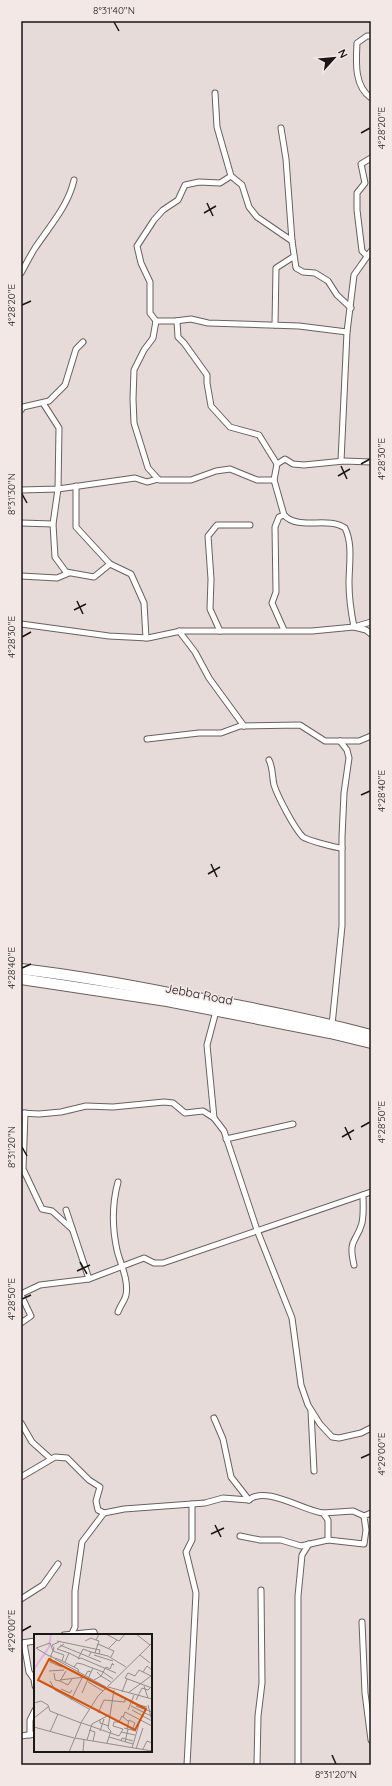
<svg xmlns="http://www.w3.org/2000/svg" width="392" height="1786" viewBox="0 0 392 1786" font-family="Quicksand,sans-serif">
	<rect width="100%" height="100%" fill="#e6dbd9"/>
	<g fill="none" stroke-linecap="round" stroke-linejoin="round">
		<g stroke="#6a615f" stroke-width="7">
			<g id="street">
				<path d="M371 36H367L357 43C356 62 354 86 371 98"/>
				<polyline points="215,93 217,127 231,176 242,185 249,207 257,217 292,241 296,268 303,272 315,273 328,281 337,295 351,308"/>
				<polyline points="281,128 286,159 292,241"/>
				<polyline points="367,256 362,251 357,210 357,193 365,183 361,164 371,158"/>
				<path d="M21 273C26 264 30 256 35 248 50 226 68 206 74 180"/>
				<polyline points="156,321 150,313 150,282 141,263 137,246 154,220 163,210 178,200 185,185 199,182 220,183 231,176"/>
				<path d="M177 321 178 337 184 343 207 375V383L211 406 230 427 259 435 277 464 274 480 284 515C299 531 327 516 345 528 353 544 349 565 349 583 349 598 351 612 354 627L366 630 371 634"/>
				<polyline points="275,325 276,268 293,257"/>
				<polyline points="43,403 59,428 58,489 53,524 55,557 66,572 94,577 110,564"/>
				<polyline points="21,410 23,407 49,401 65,385 76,349 83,342"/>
				<polyline points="341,461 347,332 354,275 371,251"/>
				<polyline points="277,464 285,459 293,464 304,465 344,461 371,462"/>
				<polyline points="274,480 257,480 230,469 216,471 191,480 159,480 148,468 134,423 133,399 134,370 144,350 153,338 156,321 175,321 191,319 208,323 299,326 347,332"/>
				<polyline points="76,486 76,527 110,564 131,574 144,603 146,638"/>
				<polyline points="21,490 58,489 135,478 147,482 158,479"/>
				<polyline points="284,515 279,517 275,527 276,592 272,603 284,630"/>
				<polyline points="21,523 53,524"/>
				<polyline points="21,576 57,578 69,573"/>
				<polyline points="21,624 109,636 148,638 181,631 312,631 354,627 371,622"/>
				<polyline points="179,631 195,652 209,678 244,726"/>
				<polyline points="220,631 210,609 211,579 208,536 217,525 250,525"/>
				<polyline points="147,739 199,733 221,733 240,726 300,725 325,741 359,741 371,736"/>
				<path d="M269 760C273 768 272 776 274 785 278 797 294 828 303 837 307 840 336 848 342 848"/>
				<polyline points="332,1025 342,926 342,837 344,793 349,758 347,750 340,741"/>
				<polyline points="21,1113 39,1114 61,1112 86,1106 113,1107 164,1102 173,1103 185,1113 203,1111 214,1118 224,1131 257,1230 292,1318 301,1385 308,1405 320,1424 332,1437 339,1438 361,1433 371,1428"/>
				<polyline points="25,1113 23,1169 42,1209 52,1211 72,1229"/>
				<polyline points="214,1118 207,1045 216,1011"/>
				<polyline points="226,1139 293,1124"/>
				<path d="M118 1182C112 1204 112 1227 117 1250 120 1263 129 1280 126 1295 125 1300 120 1306 118 1312"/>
				<polyline points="66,1210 89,1279"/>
				<path d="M354 1265C348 1238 356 1244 362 1223 364 1213 363 1204 363 1195"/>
				<polyline points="21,1294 40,1285 89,1279 144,1258 154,1263 163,1263 371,1192"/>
				<polyline points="21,1295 31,1316 21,1323"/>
				<polyline points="311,1411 314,1471"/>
				<polyline points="21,1423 32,1442 51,1459"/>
				<polyline points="21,1477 55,1457 67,1458 89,1480 100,1487 96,1501 98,1510 104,1513"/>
				<path d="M249 1500C265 1485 304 1511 323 1513L328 1520V1540"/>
				<polyline points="192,1504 205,1503 223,1498 249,1500 231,1477 223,1439 214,1418"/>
				<polyline points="323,1513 353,1511 364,1516"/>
				<polyline points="240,1536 260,1540 281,1540 301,1546 328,1540 364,1544 366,1530 364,1516 371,1513"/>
				<polyline points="21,1599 43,1585 58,1564"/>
				<polyline points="362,1622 365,1693 371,1740"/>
				<polyline points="72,1633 75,1627 75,1591 82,1542 104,1513 124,1509 192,1504 192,1540 186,1552 196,1593 187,1765"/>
				<polyline points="64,1635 94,1632 95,1635"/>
				<polyline points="22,1643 35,1641"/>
				<polyline points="24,1643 29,1672 34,1679 35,1686"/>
				<polyline points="30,1735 30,1720 35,1710"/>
				<polyline points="21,1736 35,1734"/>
				<polyline points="257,1765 258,1716 262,1683 261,1590"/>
				<polyline points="298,1765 298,1596 302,1555 309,1544"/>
			</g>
		</g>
		<g stroke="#6a615f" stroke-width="12">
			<g id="highway">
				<path d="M21 969C72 975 124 984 174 994 240 1005 306 1018 371 1035"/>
				<polyline points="21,979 167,1001 330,1033 371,1043"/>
			</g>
		</g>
		<use href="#street" stroke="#fff" stroke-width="5"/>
		<use href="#highway" stroke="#fff" stroke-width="10"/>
	</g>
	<path fill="none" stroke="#1a1616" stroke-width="1.5" d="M114 22 119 31M361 133 370 128M207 203 213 216M204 213 216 206M22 305 31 301M361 464 370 459M341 466 347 479M338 476 350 469M22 494 27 503M77 601 83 614M74 610 86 604M22 637 31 632M361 795 370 791M211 864 217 877M208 874 220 867M22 968 31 964M345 1127 351 1140M361 1127 370 1122M342 1137 354 1130M22 1147 27 1156M80 1262 87 1274M77 1271 90 1265M22 1299 31 1295M361 1458 370 1454M215 1525 221 1537M211 1534 224 1528M22 1631 31 1626M332 1755 336 1764"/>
	<g text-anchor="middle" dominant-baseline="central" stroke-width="3" stroke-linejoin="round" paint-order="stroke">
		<g font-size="12" fill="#1a1616" stroke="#f3e8e6">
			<text transform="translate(199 994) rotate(11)">Jebba Road</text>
		</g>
	</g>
	<g transform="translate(34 1634)">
		<rect width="118" height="118" fill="#e6dbd9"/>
		<path fill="none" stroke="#deb3dc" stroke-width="2" d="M0 35 15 13 17 0"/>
		<path fill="none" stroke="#948c8b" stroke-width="1" d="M72 0 85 7 91 0M102 0 116 11M23 7 66 16 65 20M51 7 57 4 62 6M25 8 18 11 20 14 19 17 30 21 28 27M30 10 23 15 35 19M26 11 67 28M63 12 64 10 80 17 77 23M74 15 83 6M57 18 49 15 44 25 47 24 82 39M61 19 65 7 62 6 65 0M60 21 79 27M106 21 116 29M55 22 57 18 74 22 92 33M21 25 72 53M31 28 35 19 45 24M28 33 16 28 17 24V21L19 17 16 9 2 14 15 22H17L20 24 24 25 44 35 45 39M40 33 43 29 48 30 69 38 79 45M15 37 30 36M32 37 26 47 34 51 38 45M63 38 67 42 72 33 76 35 78 30 80 31 78 29M109 38 113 32 118 36M20 39 21 46 26 47M51 42 54 37 57 38 59 34M117 42 105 36 101 42 94 39 91 44 118 54M26 46 51 43M60 46 67 42 77 48M16 47 21 56 55 75M54 48 69 57M110 52 114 64M74 53 118 65M27 55 36 59 38 56M88 58 93 45M48 59 57 38M94 59 117 42M37 66 48 44M102 66 108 54 114 56 117 53M0 69 7 67 14 71 16 77 47 89M98 69 113 73M114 71 118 87M97 72 117 82M102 72 118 78M94 76 100 61M98 76 118 87M64 79 70 66 91 68V64L87 63M89 83 91 78 118 92M0 84 14 73M66 86V89L75 92M48 89 85 102 89 95 79 92 80 88H85L88 82 95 88M0 93 40 104M90 94 102 97M93 95 95 86 101 89 98 96M55 96 61 98 59 107M66 97 70 85M16 98 24 80M87 98 101 101M75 103 99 110M41 104 118 117M53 106 58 90 75 81M87 107 88 104 99 107M91 108 94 95M73 109 77 97 74 94 80 56M98 114 105 90M102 115 109 94M109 115 113 107 118 109M35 118 48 87 64 62 118 9M49 118 50 106"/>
		<path fill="#d3520d" fill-opacity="0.15" stroke="#d3520d" stroke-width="2" d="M15 25 112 75 101 96 4 46Z"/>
		<rect width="118" height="118" fill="none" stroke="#1a1616" stroke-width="2"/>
	</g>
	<rect width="392" height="1786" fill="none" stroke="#f3e8e6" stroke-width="44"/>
	<g transform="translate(334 58) rotate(63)" stroke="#f3e8e6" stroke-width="3" paint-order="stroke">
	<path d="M0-3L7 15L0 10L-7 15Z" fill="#1a1616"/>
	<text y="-6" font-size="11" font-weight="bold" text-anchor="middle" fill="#1a1616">N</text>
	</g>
	<rect x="22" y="22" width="348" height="1742" fill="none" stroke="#1a1616" stroke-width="1.5"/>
	<g font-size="10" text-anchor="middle" fill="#1a1616">
		<text x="114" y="14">8°31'40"N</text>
		<text transform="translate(381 128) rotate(-90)" y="4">4°28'20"E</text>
		<text transform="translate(11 305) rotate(-90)" y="4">4°28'20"E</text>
		<text transform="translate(381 459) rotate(-90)" y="4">4°28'30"E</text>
		<text transform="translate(11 494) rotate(-90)" y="4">8°31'30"N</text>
		<text transform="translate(11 637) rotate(-90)" y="4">4°28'30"E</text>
		<text transform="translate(381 791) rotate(-90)" y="4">4°28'40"E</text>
		<text transform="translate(11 968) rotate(-90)" y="4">4°28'40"E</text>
		<text transform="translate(381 1122) rotate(-90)" y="4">4°28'50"E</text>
		<text transform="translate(11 1147) rotate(-90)" y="4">8°31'20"N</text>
		<text transform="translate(11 1299) rotate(-90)" y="4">4°28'50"E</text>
		<text transform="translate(381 1454) rotate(-90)" y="4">4°29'00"E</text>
		<text transform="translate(11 1631) rotate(-90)" y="4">4°29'00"E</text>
		<text x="336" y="1778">8°31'20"N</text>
	</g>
</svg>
